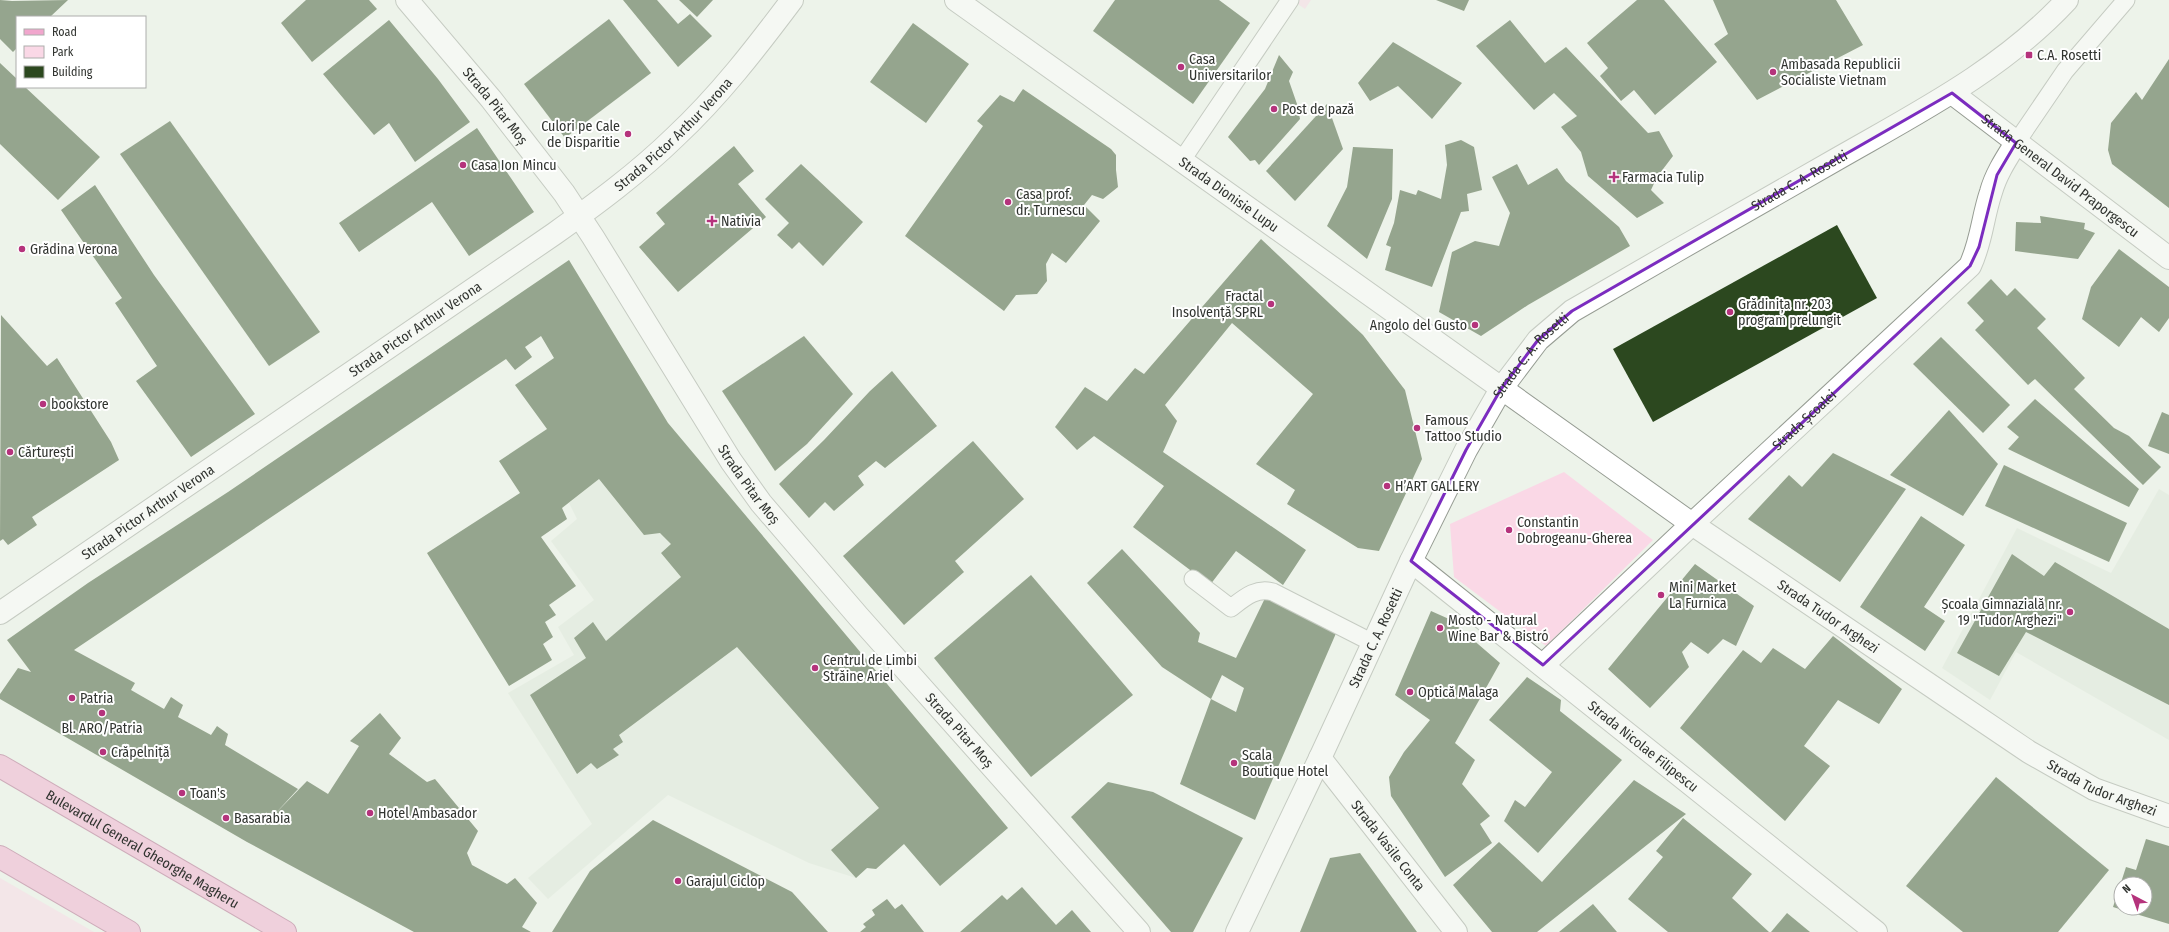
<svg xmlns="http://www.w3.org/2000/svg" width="2169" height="932" viewBox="0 0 2169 932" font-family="'Fira Sans Condensed',sans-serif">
	<rect width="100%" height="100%" fill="#edf3ea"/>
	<g fill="#dce7d9">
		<polygon points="668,423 1008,828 940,886 904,844 876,869 867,868 856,878 809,863 668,795 548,899 528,878 592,824 508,693 574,655 558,627 594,600 551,541 577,519 569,503"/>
		<polygon points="2159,489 2169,495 2169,740 2016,652 1990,700 1942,668 2017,528 2111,573"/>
	</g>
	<g fill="#fad8e6">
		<polygon points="1292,0 1311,0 1305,9"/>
		<polygon points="1564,472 1653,540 1546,646 1454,577 1450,524"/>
		<polygon points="0,878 94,932 0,932"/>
	</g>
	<g fill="#2c481f" fill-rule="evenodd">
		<polygon points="0,0 12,1 68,0 50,17 17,17 17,48 13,52 0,39"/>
		<polygon points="306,0 369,0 377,9 312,62 281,23"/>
		<polygon points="623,0 657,0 678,24 690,14 712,36 678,67"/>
		<polygon points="679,0 713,0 697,17"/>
		<polygon points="1115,0 1219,0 1250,23 1193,104 1093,31"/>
		<polygon points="1436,0 1469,0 1464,11"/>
		<polygon points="1637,0 1664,0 1717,62 1655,115 1634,90 1621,101 1600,76 1608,68 1587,43"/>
		<polygon points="1713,0 1836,0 1863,45 1757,100 1714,44 1728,34"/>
		<polygon points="609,19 651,73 565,138 524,84"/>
		<polygon points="389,20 438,79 470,122 415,162 389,123 374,135 323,74"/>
		<polygon points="1510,20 1545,63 1566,47 1648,133 1659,131 1673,156 1657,177 1651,190 1664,203 1637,218 1588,176 1581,152 1561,127 1577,116 1554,93 1534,110 1476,46"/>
		<polygon points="913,23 969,64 926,123 870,82"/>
		<polygon points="1393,42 1462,83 1432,119 1398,86 1370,101 1358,83"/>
		<polygon points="1279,55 1293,72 1289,81 1297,104 1300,119 1259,165 1255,160 1250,161 1228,137 1265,89"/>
		<polygon points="2169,59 2169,208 2112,164 2108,150 2111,123 2136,92 2142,100"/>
		<polygon points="0,63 17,79 17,87 25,87 100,157 58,200 0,144"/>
		<polygon points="1023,89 1111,149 1116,155 1116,170 1118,187 1103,199 1092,195 1084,205 1100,221 1066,263 1052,253 1046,264 1047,281 1037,294 1016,295 1004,311 905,236 983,126 977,121 1000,95 1014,102"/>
		<polygon points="1327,104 1343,149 1295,201 1266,171"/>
		<polygon points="170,121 320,332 269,366 120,154"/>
		<polygon points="477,128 534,212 469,256 432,202 359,252 339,223"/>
		<polygon points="1461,140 1474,147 1482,190 1467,194 1469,211 1461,212 1432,287 1385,270 1391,247 1386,245 1394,223 1400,190 1416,195 1418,190 1441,199 1447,165 1445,145"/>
		<polygon points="734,146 754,171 738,184 766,217 678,292 639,247 665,224 656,213"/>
		<polygon points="1353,147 1393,149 1392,199 1367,259 1327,226 1347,187"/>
		<polygon points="801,164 863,222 823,266 799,242 792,249 777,235 789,223 765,199"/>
		<polygon points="1517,164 1528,185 1557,168 1566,181 1619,227 1630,246 1528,305 1481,336 1439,312 1452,252 1475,241 1499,246 1510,213 1492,177"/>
		<polygon points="95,185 154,275 255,414 191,457 136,381 157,366 115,303 122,298 61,210"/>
		<polygon points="2040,216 2085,223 2084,229 2095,233 2078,259 2015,251 2016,222 2041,223"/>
		<polygon points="1837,225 1877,298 1653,422 1613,349"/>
		<polygon points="1261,239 1363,335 1405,390 1422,459 1379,551 1358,548 1287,504 1295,490 1256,464 1313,394 1232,323 1165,405 1177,421 1163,452 1306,550 1283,585 1236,551 1210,585 1133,527 1164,486 1094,436 1077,450 1055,427 1085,387 1107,401 1135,368 1144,374"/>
		<polygon points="2119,249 2169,287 2169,318 2159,332 2141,317 2119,347 2082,319 2091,287"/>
		<polygon points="569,260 668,423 1008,828 940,886 904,844 876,869 867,868 856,878 831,850 879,808 737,647 619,735 623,742 613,749 619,755 597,769 591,763 577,774 530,695 586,658 574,638 593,622 606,641 681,577 661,553 671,544 660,533 644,535 599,479 562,508 567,519 541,537 576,586 549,605 556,615 545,622 553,637 543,644 552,660 509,686 427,553 520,493 499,461 547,429 515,385 554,358 541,336 525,347 532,357 515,370 506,359 74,650 135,683 131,690 164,709 171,697 183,705 178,717 211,735 217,726 228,734 225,745 298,789 274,815 307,781 328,794 359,746 350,741 380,713 401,738 389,754 427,782 435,779 478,831 467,853 472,865 507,884 515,878 537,903 522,927 531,932 414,932 247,842 0,699 0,694 18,668 31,672 7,640 88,583 228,492"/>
		<polygon points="1991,279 2007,296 2015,288 2046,319 2037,328 2085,378 2074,389 2114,428 2129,436 2161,467 2143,485 2035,379 2028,385 1975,330 1984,321 1967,303"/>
		<polygon points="1,315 47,366 57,358 111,442 119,460 32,517 37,525 8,545 3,539 0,541"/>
		<polygon points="804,336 853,394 807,444 775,471 722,391"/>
		<polygon points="1941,337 2010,405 1983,433 1913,364"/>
		<polygon points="892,371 937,426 885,468 876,461 858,476 864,485 834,511 825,502 809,518 779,484 824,440 870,391"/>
		<polygon points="2035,399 2139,489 2129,507 2008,449 2019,437 2007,427"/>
		<polygon points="1949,410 1998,464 1963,516 1890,475"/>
		<polygon points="2162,412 2169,415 2169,454 2148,446"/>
		<polygon points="973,441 1024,499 955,561 964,572 904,625 843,556"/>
		<polygon points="1833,453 1906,489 1840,582 1748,519 1789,475 1802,487"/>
		<polygon points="2004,465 2127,523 2109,562 1985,506"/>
		<polygon points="1921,516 1965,545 1924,607 1945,621 1925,651 1860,607"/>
		<polygon points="1122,549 1200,633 1198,642 1236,658 1267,594 1337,631 1255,820 1180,784 1211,699 1236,712 1244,688 1222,675 1211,699 1162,667 1087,583"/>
		<polygon points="2012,554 2044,576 2055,562 2169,629 2169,705 2026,632 1999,676 1957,653"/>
		<polygon points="1695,564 1754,606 1736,646 1723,639 1708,654 1691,642 1682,652 1689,667 1650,708 1608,669"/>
		<polygon points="1031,575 1133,695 1031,777 934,658"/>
		<polygon points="1431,611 1449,619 1500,663 1455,743 1475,760 1462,784 1490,816 1480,824 1492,843 1445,877 1391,796 1389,777 1404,752 1430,720 1395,695"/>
		<polygon points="1833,636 1902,689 1879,724 1838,700 1804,746 1830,766 1785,821 1680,728 1743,650 1761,663 1773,648 1805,669"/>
		<polygon points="1527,677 1561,700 1560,711 1622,760 1538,853 1504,821 1515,800 1525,807 1552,772 1489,720"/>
		<polygon points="1996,777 2109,870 2058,932 1963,932 1906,886"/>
		<polygon points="1634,780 1686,814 1537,932 1492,932 1453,885 1499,842 1542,882"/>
		<polygon points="1108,782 1153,792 1243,838 1193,932 1171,932 1071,817"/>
		<polygon points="1683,818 1752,874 1732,898 1769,932 1668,932 1628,899 1663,857 1656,851"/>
		<polygon points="653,820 792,892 828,932 552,932 590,871"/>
		<path d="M2146 839 2169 846V924L2113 907 2126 867 2136 870ZM2121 884H2145V908H2121Z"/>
		<polygon points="1360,853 1417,932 1300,932 1330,858"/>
		<polygon points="1022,887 1056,925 1072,910 1091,932 960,932 1002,895 1007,900"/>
		<polygon points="887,899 895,909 902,904 924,932 860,932 866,927 863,924 875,915 872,910"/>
		<polygon points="1593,904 1617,932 1559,932"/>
		<polygon points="1787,913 1810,932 1771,932"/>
	</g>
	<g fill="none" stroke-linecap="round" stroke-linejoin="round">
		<g stroke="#969c93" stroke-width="19">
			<g id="service">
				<polyline points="2016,143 2065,71 2126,0"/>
				<polyline points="1182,160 1290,0"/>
				<path d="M1193 579 1231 608C1244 598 1256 587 1273 592L1373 643"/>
			</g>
		</g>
		<g stroke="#969c93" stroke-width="24">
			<g id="minor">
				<path id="s1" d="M407 0 491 99 564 193 593 237 731 461 761 503 858 616 1139 932"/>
				<path id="s2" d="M1952 93 2169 258"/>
				<path id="s3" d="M1411 561 1876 932"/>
				<path id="s4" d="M0 613 554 234C596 204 638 173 675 137 719 96 756 48 792 0"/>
				<path id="s5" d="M1543 665 1692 524 1970 266C1982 240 1982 219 1991 192 1996 174 2006 159 2016 143"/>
				<path id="s6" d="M1320 758 1456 932"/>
			</g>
		</g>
		<g stroke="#969c93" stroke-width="24">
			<g id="tertiary">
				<path id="s7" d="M956 0 1692 524 1949 698 2029 752 2094 789 2169 816"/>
				<path id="s8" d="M1237 932 1320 758 1411 561 1466 450 1501 389 1538 340 1572 311C1660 260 1749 209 1837 159 1919 112 2002 70 2067 0"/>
			</g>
		</g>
		<g stroke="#a85880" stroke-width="24">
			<g id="primary">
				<path id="s9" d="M0 766 285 932"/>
				<polyline points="0,857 129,932"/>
			</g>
		</g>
		<use href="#service" stroke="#fff" stroke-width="17"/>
		<use href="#minor" stroke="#fff" stroke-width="22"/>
		<use href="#tertiary" stroke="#fff" stroke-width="22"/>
		<use href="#primary" stroke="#f1a6cd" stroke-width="22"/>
	</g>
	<path d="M0 0H2169V932H0ZM1952 93 2016 143 1997 175 1979 247 1970 266 1543 665 1411 561 1466 450 1501 389 1538 340 1572 311Z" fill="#edf3ea" fill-opacity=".55" fill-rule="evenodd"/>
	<path fill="none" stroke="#7b2cbf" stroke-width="3" stroke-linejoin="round" d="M1952 93 2016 143 1997 175 1979 247 1970 266 1543 665 1411 561 1466 450 1501 389 1538 340 1572 311Z"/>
	<g fill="#b5337c" stroke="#fff" stroke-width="1.5">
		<rect x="2025" y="51" width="8" height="8" rx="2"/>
		<circle cx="1181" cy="67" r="4"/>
		<circle cx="1773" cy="72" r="4"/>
		<circle cx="1274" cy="109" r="4"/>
		<circle cx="628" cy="134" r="4"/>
		<circle cx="463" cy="165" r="4"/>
		<path d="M1612 171h4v4h4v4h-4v4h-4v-4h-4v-4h4z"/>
		<circle cx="1008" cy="202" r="4"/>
		<path d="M710 215h4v4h4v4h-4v4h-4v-4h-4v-4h4z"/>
		<circle cx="22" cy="249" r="4"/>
		<circle cx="1271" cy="304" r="4"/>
		<circle cx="1730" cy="312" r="4"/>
		<circle cx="1475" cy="325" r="4"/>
		<circle cx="43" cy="404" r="4"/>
		<circle cx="1417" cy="428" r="4"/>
		<circle cx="10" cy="452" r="4"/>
		<circle cx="1387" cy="486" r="4"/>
		<circle cx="1509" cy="530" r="4"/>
		<circle cx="1661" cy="595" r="4"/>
		<circle cx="2070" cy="612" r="4"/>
		<circle cx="1440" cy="628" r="4"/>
		<circle cx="815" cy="668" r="4"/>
		<circle cx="1410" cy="692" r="4"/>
		<circle cx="72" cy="698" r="4"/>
		<circle cx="102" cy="713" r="4"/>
		<circle cx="103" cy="752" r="4"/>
		<circle cx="1234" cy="763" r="4"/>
		<circle cx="182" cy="793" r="4"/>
		<circle cx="370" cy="813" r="4"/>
		<circle cx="226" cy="818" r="4"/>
		<circle cx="678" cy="881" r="4"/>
	</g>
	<g text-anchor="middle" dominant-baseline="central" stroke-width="4" stroke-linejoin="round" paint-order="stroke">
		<g font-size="14" fill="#313430" stroke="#fff" text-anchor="start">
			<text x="2037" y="55">C.A. Rosetti</text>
			<text x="1189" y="59">Casa<tspan x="1189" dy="16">Universitarilor</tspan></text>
			<text x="1781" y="64">Ambasada Republicii<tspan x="1781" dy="16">Socialiste Vietnam</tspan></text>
			<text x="1282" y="109">Post de pază</text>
			<text x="620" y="126" text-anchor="end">Culori pe Cale<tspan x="620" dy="16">de Disparitie</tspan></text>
			<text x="471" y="165">Casa Ion Mincu</text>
			<text x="1622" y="177">Farmacia Tulip</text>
			<text x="1016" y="194">Casa prof.<tspan x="1016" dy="16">dr. Turnescu</tspan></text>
			<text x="721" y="221">Nativia</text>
			<text x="30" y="249">Grădina Verona</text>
			<text x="1263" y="296" text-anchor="end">Fractal<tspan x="1263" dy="16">Insolvență SPRL</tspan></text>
			<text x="1738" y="304">Grădinița nr. 203<tspan x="1738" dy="16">program prelungit</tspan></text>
			<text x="1467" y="325" text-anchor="end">Angolo del Gusto</text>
			<text x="51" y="404">bookstore</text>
			<text x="1425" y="420">Famous<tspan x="1425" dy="16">Tattoo Studio</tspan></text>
			<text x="18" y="452">Cărturești</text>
			<text x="1395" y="486">H’ART GALLERY</text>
			<text x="1517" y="522">Constantin<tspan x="1517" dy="16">Dobrogeanu-Gherea</tspan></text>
			<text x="1669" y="587">Mini Market<tspan x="1669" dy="16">La Furnica</tspan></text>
			<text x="2062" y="604" text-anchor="end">Școala Gimnazială nr.<tspan x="2062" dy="16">19 "Tudor Arghezi"</tspan></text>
			<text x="1448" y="620">Mosto - Natural<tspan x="1448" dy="16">Wine Bar &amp; Bistró</tspan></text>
			<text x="823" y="660">Centrul de Limbi<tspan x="823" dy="16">Străine Ariel</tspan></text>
			<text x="1418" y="692">Optică Malaga</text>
			<text x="80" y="698">Patria</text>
			<text x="102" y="728" text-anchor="middle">Bl. ARO/Patria</text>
			<text x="111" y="752">Crăpelniță</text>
			<text x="1242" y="755">Scala<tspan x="1242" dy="16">Boutique Hotel</tspan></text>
			<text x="190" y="793">Toan's</text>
			<text x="378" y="813">Hotel Ambasador</text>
			<text x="234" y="818">Basarabia</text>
			<text x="686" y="881">Garajul Ciclop</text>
		</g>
		<g font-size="14" fill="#313430" stroke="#fff">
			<text stroke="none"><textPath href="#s1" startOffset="138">Strada Pitar Moș</textPath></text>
			<text stroke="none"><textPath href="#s4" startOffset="827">Strada Pictor Arthur Verona</textPath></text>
			<text stroke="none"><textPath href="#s2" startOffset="136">Strada General David Praporgescu</textPath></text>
			<text stroke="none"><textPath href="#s8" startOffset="972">Strada C. A. Rosetti</textPath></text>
			<text stroke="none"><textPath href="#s7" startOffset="335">Strada Dionisie Lupu</textPath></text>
			<text stroke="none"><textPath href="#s4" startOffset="503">Strada Pictor Arthur Verona</textPath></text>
			<text stroke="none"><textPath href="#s8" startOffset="649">Strada C. A. Rosetti</textPath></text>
			<text stroke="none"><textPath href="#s5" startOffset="358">Strada Școalei</textPath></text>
			<text stroke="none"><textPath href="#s1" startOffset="594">Strada Pitar Moș</textPath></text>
			<text stroke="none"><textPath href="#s4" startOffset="179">Strada Pictor Arthur Verona</textPath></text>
			<text stroke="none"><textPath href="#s7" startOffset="1068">Strada Tudor Arghezi</textPath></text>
			<text stroke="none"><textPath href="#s8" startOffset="325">Strada C. A. Rosetti</textPath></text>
			<text stroke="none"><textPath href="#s1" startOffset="918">Strada Pitar Moș</textPath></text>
			<text stroke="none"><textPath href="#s3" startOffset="297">Strada Nicolae Filipescu</textPath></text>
			<text stroke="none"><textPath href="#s7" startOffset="1392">Strada Tudor Arghezi</textPath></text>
			<text stroke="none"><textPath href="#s6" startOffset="111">Strada Vasile Conta</textPath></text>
			<text stroke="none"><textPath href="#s9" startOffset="165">Bulevardul General Gheorghe Magheru</textPath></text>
		</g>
	</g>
	<rect x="16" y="16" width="130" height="72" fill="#ffffff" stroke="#adaeac"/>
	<rect x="24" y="29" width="20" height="6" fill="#f1a6cd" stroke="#adaeac"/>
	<text x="52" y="36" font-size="12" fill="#313430">Road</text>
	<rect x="24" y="46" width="20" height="12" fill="#fad8e6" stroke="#adaeac"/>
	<text x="52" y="56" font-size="12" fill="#313430">Park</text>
	<rect x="24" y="66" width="20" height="12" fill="#2c481f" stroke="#adaeac"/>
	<text x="52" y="76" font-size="12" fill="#313430">Building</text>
	<g transform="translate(2133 896) rotate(319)"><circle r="19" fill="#ffffff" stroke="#adaeac"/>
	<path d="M0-3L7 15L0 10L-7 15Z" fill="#b5337c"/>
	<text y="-6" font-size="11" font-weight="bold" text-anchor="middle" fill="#313430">N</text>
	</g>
</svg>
